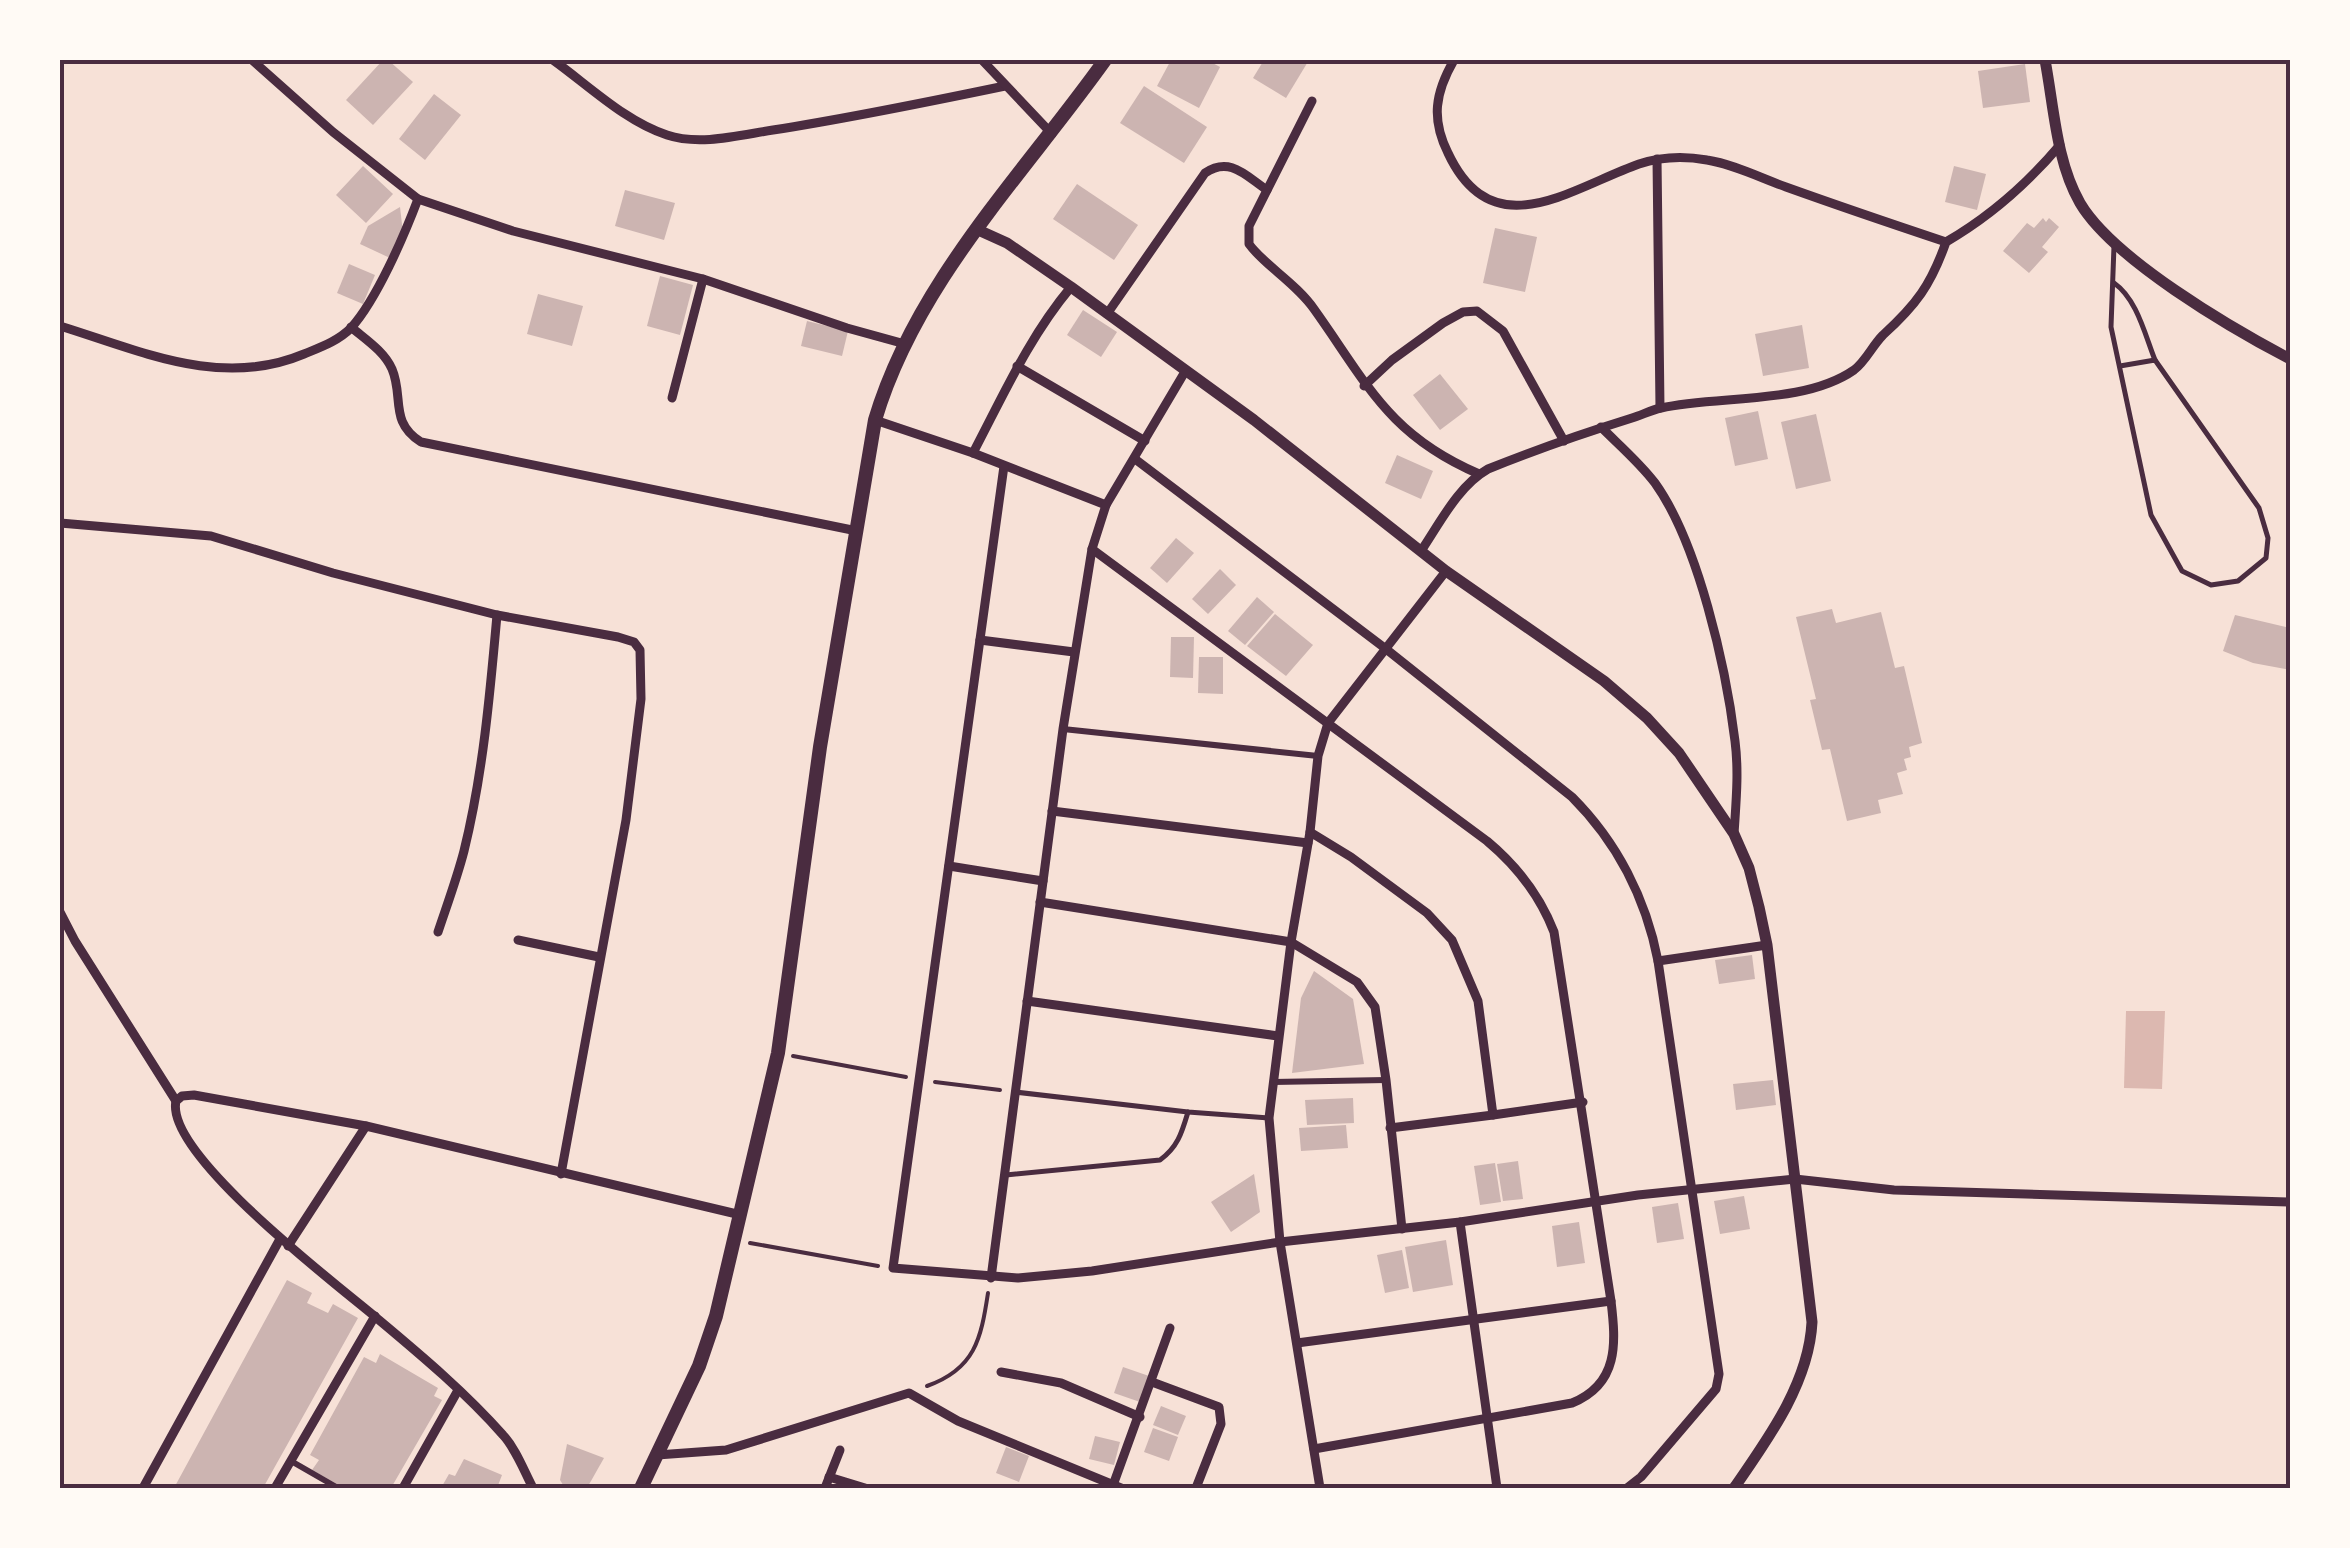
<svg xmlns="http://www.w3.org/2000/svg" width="2350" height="1548" viewBox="0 0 2350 1548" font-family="'Asap Condensed',sans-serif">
	<rect width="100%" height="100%" fill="#f7e1d7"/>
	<polygon fill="#dcb8b0" points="2126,1011 2165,1011 2162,1089 2124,1088"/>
	<g fill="#ccb4b1">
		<polygon points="383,60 388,60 413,82 373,125 346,100"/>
		<polygon points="1171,60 1207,60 1220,67 1199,108 1157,86"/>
		<polygon points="1264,60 1309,60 1286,98 1253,78"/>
		<polygon points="2025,64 2030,102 1983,108 1978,71"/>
		<polygon points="1144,86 1207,127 1184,163 1120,123"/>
		<polygon points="434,94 461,115 425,160 399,139"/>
		<polygon points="363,166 393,194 366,223 336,195"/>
		<polygon points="1954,166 1986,174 1977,210 1945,202"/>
		<polygon points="1077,184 1138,225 1114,260 1053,219"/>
		<polygon points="625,190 675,203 664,240 615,226"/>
		<polygon points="400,207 403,233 390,258 360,244 368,226"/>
		<polygon points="2043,218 2046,222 2049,218 2059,227 2042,247 2048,252 2029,273 2003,251 2027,223 2034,228"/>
		<polygon points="1495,228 1537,237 1525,292 1483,283"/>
		<polygon points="349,264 375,275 363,304 337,293"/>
		<polygon points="660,276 693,285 680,335 647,326"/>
		<polygon points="538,294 583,306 572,346 527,334"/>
		<polygon points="1083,310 1117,332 1101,357 1067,335"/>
		<polygon points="807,321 848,331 842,356 801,346"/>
		<polygon points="1802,325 1809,368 1763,376 1755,334"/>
		<polygon points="1440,374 1468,409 1440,430 1413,395"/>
		<polygon points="1758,411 1768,459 1735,466 1725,418"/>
		<polygon points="1816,414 1831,481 1796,489 1781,422"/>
		<polygon points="1397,455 1433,471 1421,499 1385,483"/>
		<polygon points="1176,538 1194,553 1167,583 1150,568"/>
		<polygon points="1220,569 1236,585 1208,614 1192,599"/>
		<polygon points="1257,597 1274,612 1245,645 1228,631"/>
		<polygon points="1832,609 1836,623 1881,612 1895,668 1904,666 1922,743 1909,747 1911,757 1904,759 1907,770 1897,773 1903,794 1878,800 1881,813 1847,821 1830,749 1822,750 1810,700 1816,699 1796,617"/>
		<polygon points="1275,614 1313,645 1286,676 1247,646"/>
		<polygon points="2235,615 2290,628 2290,670 2253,663 2223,651"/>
		<polygon points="1171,637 1194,637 1193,678 1170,677"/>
		<polygon points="1199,657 1223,657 1223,694 1198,693"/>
		<polygon points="1752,955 1755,979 1719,984 1715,960"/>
		<polygon points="1314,971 1353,999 1364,1064 1292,1073 1301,998"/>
		<polygon points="1773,1080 1776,1105 1736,1110 1733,1084"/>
		<polygon points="1353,1098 1354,1123 1307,1125 1305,1100"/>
		<polygon points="1346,1125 1348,1148 1301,1151 1299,1128"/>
		<polygon points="1518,1161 1523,1199 1503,1201 1497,1164"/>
		<polygon points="1495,1163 1501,1202 1480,1205 1474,1166"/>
		<polygon points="1254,1174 1260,1212 1231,1232 1211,1202"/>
		<polygon points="1744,1196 1750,1229 1720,1234 1714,1201"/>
		<polygon points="1678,1203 1684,1239 1657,1243 1652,1207"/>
		<polygon points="1579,1222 1585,1263 1557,1267 1552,1226"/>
		<polygon points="1446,1240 1453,1285 1413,1292 1405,1247"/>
		<polygon points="1402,1250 1409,1288 1385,1293 1377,1255"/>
		<polygon points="287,1280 312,1293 307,1303 328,1313 333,1304 358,1318 263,1488 174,1488"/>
		<polygon points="380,1354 438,1388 434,1396 442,1400 391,1488 344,1488 312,1470 319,1460 310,1455 364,1357 376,1363"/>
		<polygon points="1123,1367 1149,1376 1140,1402 1114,1393"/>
		<polygon points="1161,1406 1186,1416 1178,1435 1153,1425"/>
		<polygon points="1153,1428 1178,1437 1169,1461 1144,1452"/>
		<polygon points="1095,1436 1120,1442 1114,1465 1089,1459"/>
		<polygon points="567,1444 604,1458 587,1488 565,1488 560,1480"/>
		<polygon points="1006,1447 1029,1456 1019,1482 996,1473"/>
		<polygon points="464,1459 502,1475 497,1488 441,1488 449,1474 455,1476"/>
	</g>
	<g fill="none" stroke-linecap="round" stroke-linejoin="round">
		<g stroke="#4a2c40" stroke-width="4">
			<polyline points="793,1056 906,1077"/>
			<polyline points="935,1082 1000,1090"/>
			<polyline points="750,1243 878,1266"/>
			<path d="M927 1386C975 1369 981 1339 988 1293"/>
		</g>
		<g stroke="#4a2c40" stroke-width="5">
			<polyline points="2114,246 2111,327 2151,515 2182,571 2211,585 2238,581 2266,558 2268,538 2259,508 2155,360 2120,366"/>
			<path d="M2114 283C2137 299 2145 335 2155 360"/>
			<polyline points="1015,1092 1188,1112 1269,1118"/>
			<path d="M1006 1175 1160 1160C1178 1147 1182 1132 1188 1112"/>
		</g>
		<g stroke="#4a2c40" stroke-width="6">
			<polyline points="1063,729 1318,756"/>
			<polyline points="1273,1082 1386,1080"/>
			<polyline points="291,1461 338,1488"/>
		</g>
		<g stroke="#4a2c40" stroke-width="9">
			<polyline points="252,60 333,132 418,199 513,231 703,279 847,328 905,344"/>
			<path d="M553 60C588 85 626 122 667 135 700 146 740 135 773 130 851 118 928 102 1005 86"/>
			<polyline points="982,60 1052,134"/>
			<path d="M1454 60C1435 93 1431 119 1448 153 1493 249 1571 188 1639 164 1660 157 1685 156 1707 160 1733 164 1761 178 1786 187 1839 206 1892 224 1946 242"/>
			<path d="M1312 101 1249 226V244C1264 265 1296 283 1314 309 1367 383 1388 435 1479 474"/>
			<polyline points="1657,159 1660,408"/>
			<path d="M1107 314 1205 173C1230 156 1246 176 1267 190"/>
			<path d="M60 326C141 351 221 389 304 354 321 347 338 341 351 328 377 299 404 236 418 199"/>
			<path d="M351 327C365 339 384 351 392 369 404 397 389 422 421 442L857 531"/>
			<polyline points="1017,366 1145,441"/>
			<polyline points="1364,386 1392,360 1443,323 1463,312 1477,311 1503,331 1564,441"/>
			<polyline points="672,398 703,279"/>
			<polyline points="875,420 973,453 1106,505"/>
			<path d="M1601 427C1619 445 1640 463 1655 483 1698 543 1726 667 1735 741 1739 772 1736 802 1734 834"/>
			<path d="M973 453C1003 396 1029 337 1071 287"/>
			<path d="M1135 459 1386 649 1572 797C1617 842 1646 899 1658 961L1719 1374 1716 1389 1641 1477 1627 1488"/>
			<polyline points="1004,466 893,1268 1018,1278 1092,1271 1280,1242 1460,1222 1638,1195 1795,1179 1894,1190 2290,1202"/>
			<polyline points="60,523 211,536 333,573 497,615 618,637 634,642 640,650 641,699 626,820 561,1174"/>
			<path d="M1092 549 1487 841C1517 866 1540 896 1554 932L1611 1301C1616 1343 1619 1384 1572 1403L1314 1449"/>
			<path d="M1421 551C1440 523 1458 486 1488 469 1535 450 1584 433 1632 418 1642 415 1651 410 1661 408 1718 395 1804 405 1854 370 1866 361 1872 346 1883 335 1916 305 1931 285 1946 242 1991 216 2027 184 2060 145"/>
			<polyline points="980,640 1074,652"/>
			<polyline points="1052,811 1308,843"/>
			<polyline points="1310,832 1351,857 1427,913 1452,940 1478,1001 1493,1115 1583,1102"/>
			<polyline points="949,866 1043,881"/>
			<polyline points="1040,902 1291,942 1357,982 1375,1007 1386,1080 1402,1229"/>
			<polyline points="60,912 75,941 176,1101"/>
			<path d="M438 932C447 905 457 878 464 851 483 774 490 694 497 615"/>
			<polyline points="518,940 599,957"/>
			<polyline points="1658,961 1767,945"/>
			<polyline points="1027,1001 1278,1036"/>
			<polyline points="1390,1128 1493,1115"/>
			<polyline points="1460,1222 1497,1488"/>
			<polyline points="288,1246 366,1126"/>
			<polyline points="991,1278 1063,729 1092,549 1106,505 1186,370"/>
			<polyline points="1297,1343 1611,1301"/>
			<polyline points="1001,1372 1061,1383 1140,1417"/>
			<polyline points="1152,1382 1219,1407 1221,1424 1196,1488"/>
			<polyline points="657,1455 726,1450 909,1393 958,1421 1121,1488"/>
			<polyline points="829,1477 865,1488"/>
			<polyline points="143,1488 280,1239"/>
			<polyline points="275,1488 375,1316"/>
			<polyline points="403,1488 457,1392"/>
			<path d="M533 1488C524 1471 516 1449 503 1435 466 1393 422 1356 379 1320 339 1286 164 1154 176 1101L182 1096 194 1095 366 1126 741 1215"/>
			<polyline points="825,1488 840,1450"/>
			<polyline points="1112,1488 1170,1328"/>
			<polyline points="1320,1488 1280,1242 1269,1118 1291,942 1310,832 1318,756 1328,723 1446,571"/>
		</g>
		<g stroke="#4a2c40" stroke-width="11">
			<path d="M2045 60C2054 107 2056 161 2080 203 2113 259 2231 328 2290 359"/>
			<path d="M976 229 1007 243 1071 287 1254 420 1446 571 1604 681 1647 718 1679 753 1734 834 1749 868 1759 907 1767 945 1812 1322C1809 1383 1768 1439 1734 1488"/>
		</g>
		<path stroke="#4a2c40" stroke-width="14" d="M641 1488 699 1366 716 1316 778 1053 820 747 875 420C916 282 1023 175 1105 60"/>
	</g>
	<rect width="2350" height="1548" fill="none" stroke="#fffaf5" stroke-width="125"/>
	<rect x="62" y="62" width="2226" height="1424" fill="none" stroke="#4a2c40" stroke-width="4"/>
</svg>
